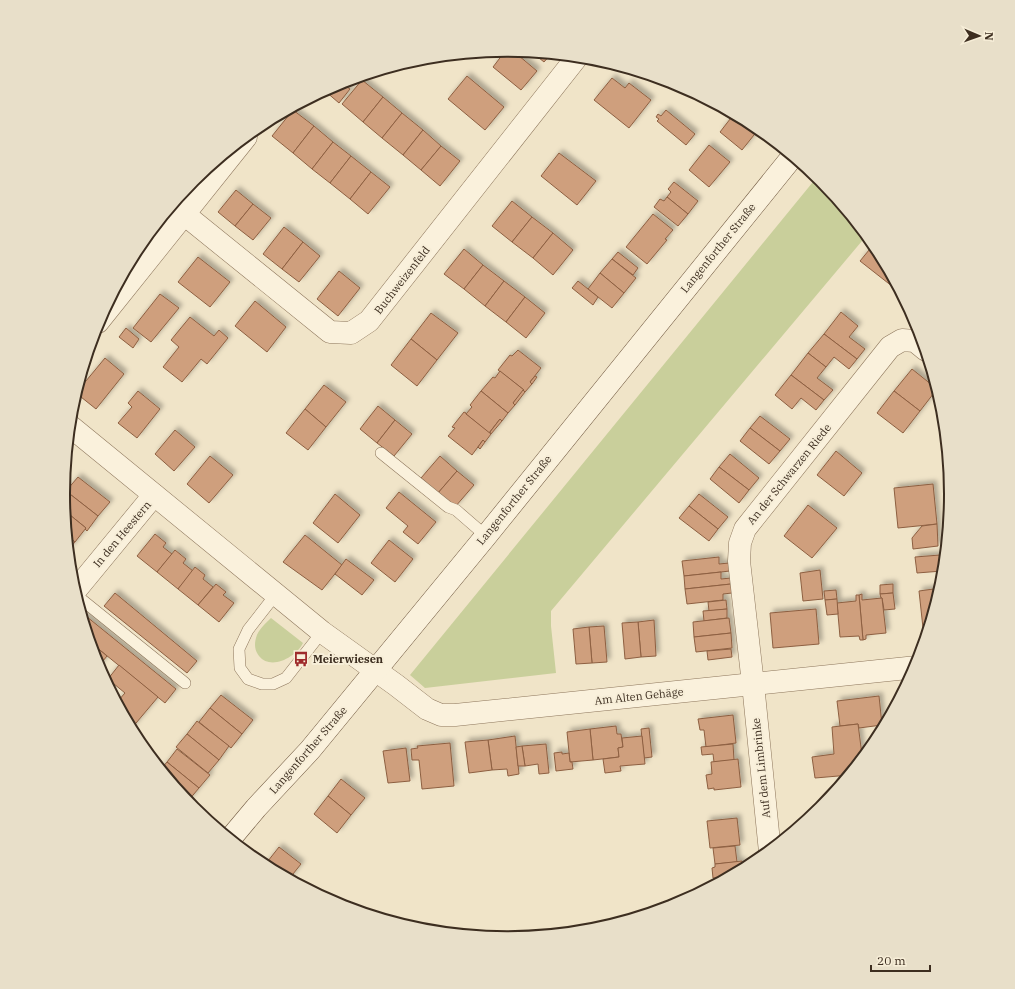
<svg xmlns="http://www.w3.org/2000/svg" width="1015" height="989" viewBox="0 0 1015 989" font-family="'IBM Plex Serif',serif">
	<defs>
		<filter id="shadow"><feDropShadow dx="3.5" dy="-3.5" stdDeviation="2" flood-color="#0004"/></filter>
	</defs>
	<rect width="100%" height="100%" fill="#f0e4c8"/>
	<g fill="#c9cf9b">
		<polygon points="817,177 822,180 867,235 551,611 551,626 556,673 425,688 410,675"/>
		<path d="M271 618 303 643C296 657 271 671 259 656 255 651 254 645 256 638 258 630 265 624 271 618Z"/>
	</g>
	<g fill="#cf9f7d" stroke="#8d5f41" filter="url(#shadow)">
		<polygon points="506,50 512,50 537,71 521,90 493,67"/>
		<polygon points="533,53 551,54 544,62"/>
		<polygon points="467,76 504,107 485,130 448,99"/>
		<polygon points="612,78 625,88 629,83 651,100 629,128 594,100"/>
		<polygon points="362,80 383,97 363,122 342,104"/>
		<polygon points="341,83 350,89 339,103 325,91"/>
		<polygon points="383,97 402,113 382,138 363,122"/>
		<polygon points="293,110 314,126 293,153 272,136"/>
		<polygon points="666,110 695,134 686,145 657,121 659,119 656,117 658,114 661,116"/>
		<polygon points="402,113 423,130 403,155 382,138"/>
		<polygon points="734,114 746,121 758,130 742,150 720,132"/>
		<polygon points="746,121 755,125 759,129 758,130"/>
		<polygon points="314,126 333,142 312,169 293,153"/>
		<polygon points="423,130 441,146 421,170 403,155"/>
		<polygon points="333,142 351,156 330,183 312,169"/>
		<polygon points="709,145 730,162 709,187 689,170"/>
		<polygon points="441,146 460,161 440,186 421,170"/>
		<polygon points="559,153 596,181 577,205 541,176"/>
		<polygon points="351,156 371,172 350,199 330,183"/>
		<polygon points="371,172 390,187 368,214 350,199"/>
		<polygon points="674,182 698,201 688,214 667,197 671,192 668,189"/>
		<polygon points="236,190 253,204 235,226 218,212"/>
		<polygon points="667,197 688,214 678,226 654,207 660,199 664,201"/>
		<polygon points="512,201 532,217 512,242 492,226"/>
		<polygon points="253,204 271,218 253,240 235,226"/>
		<polygon points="653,214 673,230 665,239 667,240 647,264 626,247"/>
		<polygon points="532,217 553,233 533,258 512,242"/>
		<polygon points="284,227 303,242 282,269 263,254"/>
		<polygon points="553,233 573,250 553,275 533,258"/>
		<polygon points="303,242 320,256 299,282 282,269"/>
		<polygon points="874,244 877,248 902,294 860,261"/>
		<polygon points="464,249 483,265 464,289 444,274"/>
		<polygon points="618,252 638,268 633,275 612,259"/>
		<polygon points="198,257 230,282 210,307 178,282"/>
		<polygon points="612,259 636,278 624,293 600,273"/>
		<polygon points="483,265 504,281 485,306 464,289"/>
		<polygon points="339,271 360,288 338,316 317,299"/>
		<polygon points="600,273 624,293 612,308 588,289"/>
		<polygon points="504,281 525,297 506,322 485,306"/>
		<polygon points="578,281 598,297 593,305 572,288"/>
		<polygon points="160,294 179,308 151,342 133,328"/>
		<polygon points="525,297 545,313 526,338 506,322"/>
		<polygon points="255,301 286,327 267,352 235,326"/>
		<polygon points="841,312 858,326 849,337 865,349 857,359 824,334"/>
		<polygon points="431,313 458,333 437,360 411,339"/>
		<polygon points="190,317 214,336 219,330 228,338 207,364 201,359 182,382 163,367 179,347 171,340"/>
		<polygon points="126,328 139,339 133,348 119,337"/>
		<polygon points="824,334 857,359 849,369 834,357 826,367 808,353"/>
		<polygon points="411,339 437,360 417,386 391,365"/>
		<polygon points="518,350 541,368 530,382 532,384 525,392 523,390 524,390 498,370 510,355 512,356"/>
		<polygon points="808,353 826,367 817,378 833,390 824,400 791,375"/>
		<polygon points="105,358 124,374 96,409 76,393"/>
		<polygon points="912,369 937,389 920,411 894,391"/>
		<polygon points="500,371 524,390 513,403 515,405 508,413 481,391 493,377 495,378"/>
		<polygon points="791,375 824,400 816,410 801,398 792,409 775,395"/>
		<polygon points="535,376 537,377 532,384 530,382"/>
		<polygon points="324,385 346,402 326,427 305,409"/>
		<polygon points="523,390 525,392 515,405 513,403"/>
		<polygon points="138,391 160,409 137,438 118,423 132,407 128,403"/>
		<polygon points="481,391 508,413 502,421 500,419 489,433 466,414 472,407 470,405"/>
		<polygon points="894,391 920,411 903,433 877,413"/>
		<polygon points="378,406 395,420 377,443 360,429"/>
		<polygon points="305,409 326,427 308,450 286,433"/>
		<polygon points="464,412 466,413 466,414 491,434 485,442 483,440 472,455 448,436 455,428 452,427"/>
		<polygon points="760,416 790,439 780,451 750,428"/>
		<polygon points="500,419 502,421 491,434 490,432"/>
		<polygon points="395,420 412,434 394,456 377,443"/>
		<polygon points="750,428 780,451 769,464 740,441"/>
		<polygon points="175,430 195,447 174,471 155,454"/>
		<polygon points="483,440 485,442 480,449 478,447"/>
		<polygon points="836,451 862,473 844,496 817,475"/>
		<polygon points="730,454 759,478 749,490 719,467"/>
		<polygon points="210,456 233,475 209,503 187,484"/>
		<polygon points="440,456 457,471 438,493 421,478"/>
		<polygon points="719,467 749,490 739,503 710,479"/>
		<polygon points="457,471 474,485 455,507 438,493"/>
		<polygon points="78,477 110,502 98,516 66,491"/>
		<polygon points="933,484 937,524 898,528 894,488"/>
		<polygon points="66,491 98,516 87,531 85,529 86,528 65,511 63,495"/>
		<polygon points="399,492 436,522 418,544 403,532 408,526 386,508"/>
		<polygon points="335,494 360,515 338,543 313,523"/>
		<polygon points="699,494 728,517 718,529 689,506"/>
		<polygon points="808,505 837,528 812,558 784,536"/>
		<polygon points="689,506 718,529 709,541 679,518"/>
		<polygon points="65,511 86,528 75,542 67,535"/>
		<polygon points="937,524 938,546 913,549 912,538 922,526"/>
		<polygon points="155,534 166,543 163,547 172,554 157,572 137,556"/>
		<polygon points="67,535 75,542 68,550"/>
		<polygon points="305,535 342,565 322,590 283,562"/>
		<polygon points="389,540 413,559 395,582 371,563"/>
		<polygon points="175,550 186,559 183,563 193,571 178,589 157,572"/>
		<polygon points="940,555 942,571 917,573 915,557"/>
		<polygon points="719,557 719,564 729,563 730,571 684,576 682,561"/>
		<polygon points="346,559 374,580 362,595 335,574"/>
		<polygon points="195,567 205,575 203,579 213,587 198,605 178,589"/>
		<polygon points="820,570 823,599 803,601 800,573"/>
		<polygon points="721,572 721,579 731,578 731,584 685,589 684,576"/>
		<polygon points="216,584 226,592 223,595 234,603 219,622 198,605"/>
		<polygon points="731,584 732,593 723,594 723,600 687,604 685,589"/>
		<polygon points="893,584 893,593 880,594 880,585"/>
		<polygon points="941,588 930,627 923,628 919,591"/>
		<polygon points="836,590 837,599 825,600 824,591"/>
		<polygon points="115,593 197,661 187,673 104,606"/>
		<polygon points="893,593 895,609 884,610 882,598 881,598 880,594"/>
		<polygon points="862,594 862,600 882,598 886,633 866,635 866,639 863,640 859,595"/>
		<polygon points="856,595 859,595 863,640 860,640 859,636 840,637 837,603 856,601"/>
		<polygon points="837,599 838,614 827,615 825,600"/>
		<polygon points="726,600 727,609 709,611 708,602"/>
		<polygon points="727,609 727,618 704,621 703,611"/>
		<polygon points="816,609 819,644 773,648 770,613"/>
		<polygon points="81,612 176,689 165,703 90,642"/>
		<polygon points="729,618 731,633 694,637 693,622"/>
		<polygon points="654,620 656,656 641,657 638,622"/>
		<polygon points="638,622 641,657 625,659 622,623"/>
		<polygon points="604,626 607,662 592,663 589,627"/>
		<polygon points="589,627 592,663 576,664 573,629"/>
		<polygon points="731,633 732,648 696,652 694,637"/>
		<polygon points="90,642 107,656 98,667 97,664"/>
		<polygon points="731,649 732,657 708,660 707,651"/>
		<polygon points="119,665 158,697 131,729 117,702 125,693 108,679"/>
		<polygon points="221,695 253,720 242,734 210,708"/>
		<polygon points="879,696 882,725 859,728 858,724 840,726 837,701"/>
		<polygon points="210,708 242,734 231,748 199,722"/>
		<polygon points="733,715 736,743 706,747 704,730 700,730 698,719"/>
		<polygon points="197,721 229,746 219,760 187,734"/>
		<polygon points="858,724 862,755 866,755 850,775 815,778 812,757 834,754 832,727"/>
		<polygon points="616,726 617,734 621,734 623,747 618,748 619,757 593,760 590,729"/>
		<polygon points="649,728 652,757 644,758 641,729"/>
		<polygon points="590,729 593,760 570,762 567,732"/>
		<polygon points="187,734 219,760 208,773 176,747"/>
		<polygon points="515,736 519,774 508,776 507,769 492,770 488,740"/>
		<polygon points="642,736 645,764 620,766 621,771 605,773 603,759 619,757 618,748 623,747 622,738"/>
		<polygon points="488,740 492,770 469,773 465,742"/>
		<polygon points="450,743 454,786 422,789 419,760 412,760 411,749 418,748 417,746"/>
		<polygon points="546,744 549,773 539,774 538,764 525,766 522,746"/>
		<polygon points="733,744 734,760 714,762 713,754 702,755 701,747"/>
		<polygon points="522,746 525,766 518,766 516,747"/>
		<polygon points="406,748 410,781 388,783 383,751"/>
		<polygon points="177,749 210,775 199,788 167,762"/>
		<polygon points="562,752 562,754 569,753 570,762 572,762 573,769 556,771 554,753"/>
		<polygon points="738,759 741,787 714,790 714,788 708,789 706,775 712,774 711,762"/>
		<polygon points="167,762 199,788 188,801 161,769"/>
		<polygon points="341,779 365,798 351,815 328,796"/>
		<polygon points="328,796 351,815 337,833 314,814"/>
		<polygon points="737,818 740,845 710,848 707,821"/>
		<polygon points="735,846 737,862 715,864 713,848"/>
		<polygon points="279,847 301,864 289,879 264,866"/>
		<polygon points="742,861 742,871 717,884 716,878 713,878 712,868 715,867 715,864"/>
	</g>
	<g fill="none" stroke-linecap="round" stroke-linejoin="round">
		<g stroke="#8d765c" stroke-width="12">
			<g id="service">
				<polyline points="381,453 448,507 456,510 486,536"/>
				<polyline points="276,594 248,630 239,649 240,668 248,679 262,684 273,684 286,678 322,632"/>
				<polyline points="76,595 185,683"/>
			</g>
		</g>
		<g stroke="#8d765c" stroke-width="23">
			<g id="minor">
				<polyline points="184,214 330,332 351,333 369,321 577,57"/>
				<polyline points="98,322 246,137"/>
				<polyline points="70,426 322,632 396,685 427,709 441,715 455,715 917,667"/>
				<polyline points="75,591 154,495"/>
				<polyline points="770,852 753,684 739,561 740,543 745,529 890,347 902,340 915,341 926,350"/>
			</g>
		</g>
		<g stroke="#6f573f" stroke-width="23">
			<polyline id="secondary" points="230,839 256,808 310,750 486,536 793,156"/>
		</g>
		<use href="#service" stroke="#faf1dc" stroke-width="11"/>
		<use href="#minor" stroke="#faf1dc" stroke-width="22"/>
		<use href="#secondary" stroke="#faf1dc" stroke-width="22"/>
	</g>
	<defs>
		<g id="bus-bare" transform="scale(1.2)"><path d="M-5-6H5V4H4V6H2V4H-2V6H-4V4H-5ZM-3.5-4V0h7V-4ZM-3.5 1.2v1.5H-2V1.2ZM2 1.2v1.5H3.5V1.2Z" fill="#9e2a2b" stroke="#f7eed8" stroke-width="2.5" paint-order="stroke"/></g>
	</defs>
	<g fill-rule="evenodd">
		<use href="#bus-bare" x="301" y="659"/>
	</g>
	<g text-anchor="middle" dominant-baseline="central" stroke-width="4" stroke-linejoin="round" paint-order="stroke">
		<g font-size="11" fill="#3d2e20" stroke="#f7eed8">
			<text transform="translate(718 248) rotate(-51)">Langenforther Straße</text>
			<text transform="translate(402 280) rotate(-52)">Buchweizenfeld</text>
			<text transform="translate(789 474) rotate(-51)">An der Schwarzen Riede</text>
			<text transform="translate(514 500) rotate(-51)">Langenforther Straße</text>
			<text transform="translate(122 534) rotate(-50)">In den Heestern</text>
			<text transform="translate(639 696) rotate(-6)">Am Alten Gehäge</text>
			<text transform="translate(308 750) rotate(-49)">Langenforther Straße</text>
			<text transform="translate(761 768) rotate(-96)">Auf dem Limbrinke</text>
		</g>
		<g font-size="11" font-weight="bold" fill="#3d2e20" stroke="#f7eed8" text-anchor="start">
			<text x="313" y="659">Meierwiesen</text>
		</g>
	</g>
	<path d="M0 0H1015V989H0ZM70 494a437 437 0 1 1 874 0a437 437 0 1 1-874 0Z" fill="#e8dfc9" fill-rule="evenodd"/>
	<path fill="none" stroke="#3d2e20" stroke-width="2" d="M70 494a437 437 0 1 1 874 0a437 437 0 1 1-874 0Z"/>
	<g transform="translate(979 36) rotate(92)" stroke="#f7eed8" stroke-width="3" paint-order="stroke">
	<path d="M0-3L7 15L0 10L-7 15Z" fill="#3d2e20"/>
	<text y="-6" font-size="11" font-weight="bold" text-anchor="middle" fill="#3d2e20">N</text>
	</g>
	<path d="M871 965v6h59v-6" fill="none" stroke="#3d2e20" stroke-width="2"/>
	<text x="877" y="965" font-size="12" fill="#3d2e20" stroke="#f7eed8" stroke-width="3" paint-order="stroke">20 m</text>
</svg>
